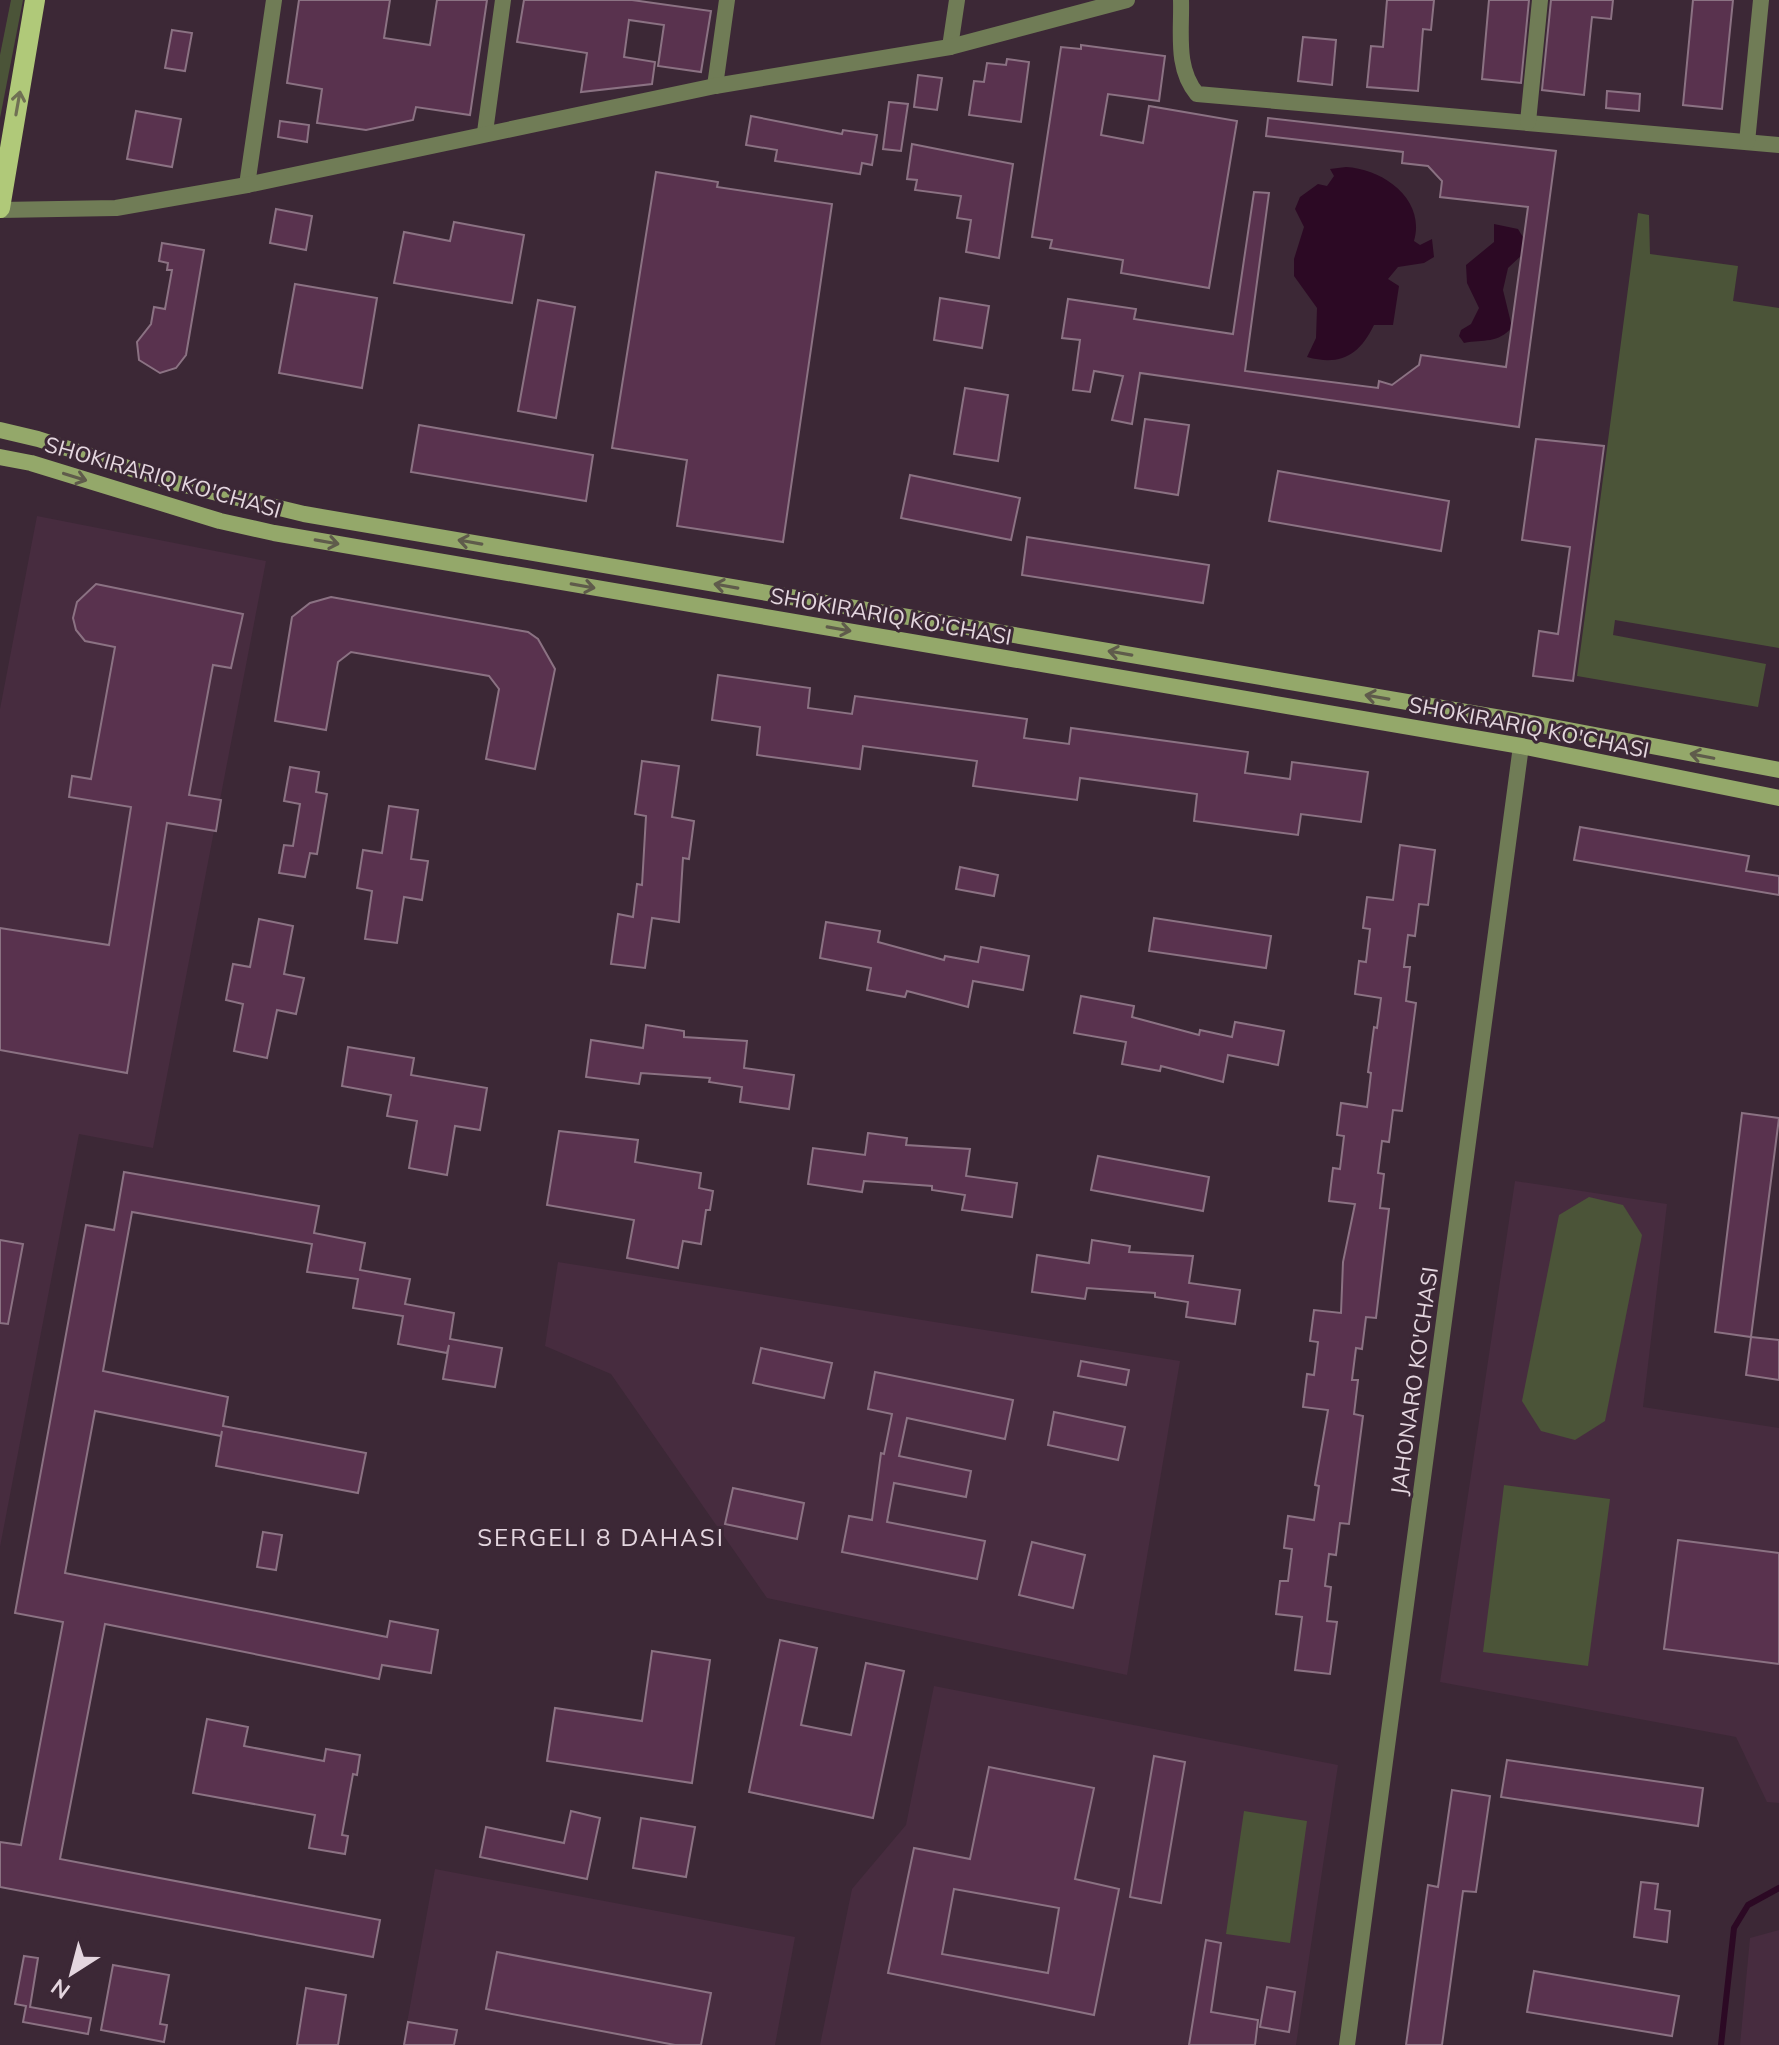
<svg xmlns="http://www.w3.org/2000/svg" width="1779" height="2045" viewBox="0 0 1779 2045" font-family="Mulish,sans-serif">
	<rect width="100%" height="100%" fill="#3c2836"/>
	<g fill="#472c3f">
		<polygon points="37,516 266,561 153,1148 79,1134 0,1547 0,709"/>
		<polygon points="1515,1181 1667,1204 1643,1407 1779,1428 1779,1803 1767,1802 1736,1737 1440,1682"/>
		<polygon points="558,1262 1180,1361 1127,1675 767,1598 611,1374 545,1346"/>
		<polygon points="934,1686 1338,1765 1296,2045 820,2045 852,1889 906,1825"/>
		<polygon points="435,1869 795,1937 775,2045 403,2045"/>
		<polygon points="1779,1930 1779,2045 1740,2045 1750,1938"/>
	</g>
	<g fill="#4b5438">
		<polygon points="11,0 23,0 0,118 0,55"/>
		<polygon points="1638,213 1649,215 1650,254 1738,266 1733,301 1779,308 1779,648 1615,620 1613,635 1766,664 1758,707 1577,676"/>
		<polygon points="1589,1197 1623,1205 1642,1235 1605,1421 1575,1440 1541,1431 1522,1401 1559,1215"/>
		<polygon points="1504,1485 1610,1499 1588,1666 1483,1652"/>
		<polygon points="1244,1811 1307,1821 1290,1943 1226,1934"/>
	</g>
	<g fill="#2c0924">
		<path d="M1346 167C1383 169 1426 199 1414 241L1420 245 1432 239 1434 257 1424 263 1398 267 1388 279 1399 286 1393 325H1374C1359 356 1340 366 1307 357L1316 338 1317 308 1294 276V259L1304 227 1295 209 1300 197 1318 184 1327 186 1334 176 1330 169Z"/>
		<path d="M1494 224 1518 229 1526 242 1525 252 1508 268 1503 290 1512 327C1498 344 1484 339 1464 343L1459 336 1461 330 1471 324 1479 308 1467 283 1466 265 1494 242Z"/>
	</g>
	<g fill="none" stroke-linecap="round" stroke-linejoin="round">
		<polyline stroke="#2c0924" stroke-width="6" points="1721,2045 1734,1928 1748,1905 1779,1888"/>
	</g>
	<g fill="#59324e" stroke="#8b7283" stroke-width="2" fill-rule="evenodd">
		<polygon points="299,0 390,0 384,38 430,45 437,0 487,0 470,115 416,107 413,120 366,130 317,123 322,89 287,83"/>
		<polygon points="524,0 632,0 711,11 701,72 658,66 664,25 629,20 624,57 655,62 652,84 581,92 587,53 517,42"/>
		<polygon points="1387,0 1434,0 1431,30 1423,29 1418,91 1367,87 1371,46 1383,47"/>
		<polygon points="1489,0 1529,0 1521,83 1482,79"/>
		<polygon points="1551,0 1613,0 1611,19 1592,17 1584,95 1542,90"/>
		<polygon points="1693,0 1733,0 1722,109 1683,105"/>
		<polygon points="172,30 192,33 185,71 165,68"/>
		<polygon points="1303,37 1336,40 1332,85 1298,81"/>
		<polygon points="1081,45 1165,56 1159,101 1108,94 1101,135 1143,143 1149,106 1237,121 1209,288 1121,273 1123,260 1050,248 1052,240 1032,237 1061,47 1081,49"/>
		<polygon points="1007,59 1029,62 1021,122 969,115 974,81 984,82 987,63 1006,65"/>
		<polygon points="918,75 942,78 937,110 914,107"/>
		<polygon points="1607,91 1640,94 1639,111 1606,108"/>
		<polygon points="889,102 908,104 901,151 883,149"/>
		<polygon points="136,111 181,119 172,167 127,159"/>
		<polygon points="751,116 842,134 843,130 877,135 872,165 862,163 860,174 775,161 777,150 746,145"/>
		<polygon points="1268,118 1556,151 1519,427 1140,373 1132,424 1112,420 1123,376 1094,371 1090,392 1073,390 1080,340 1062,338 1068,299 1136,309 1134,319 1233,334 1254,192 1269,193 1245,371 1378,388 1379,381 1392,385 1419,365 1421,355 1506,367 1528,207 1440,197 1442,181 1428,166 1402,163 1403,152 1266,136"/>
		<polygon points="280,121 309,125 307,142 278,137"/>
		<polygon points="912,144 1013,164 999,258 966,252 971,220 957,218 961,196 915,190 917,180 907,179"/>
		<polygon points="656,172 718,182 717,187 832,204 783,542 677,526 687,460 612,448"/>
		<polygon points="276,209 312,216 306,250 270,243"/>
		<polygon points="454,222 524,235 512,303 394,283 404,232 450,241"/>
		<polygon points="162,243 204,250 186,355 176,368 160,373 139,360 137,342 151,324 154,307 165,309 172,270 167,270 168,263 159,261"/>
		<polygon points="295,284 377,298 362,388 279,373"/>
		<polygon points="940,298 989,306 982,348 934,340"/>
		<polygon points="538,300 575,307 556,418 518,411"/>
		<polygon points="965,388 1008,395 998,461 954,454"/>
		<polygon points="1145,419 1189,425 1178,495 1135,488"/>
		<polygon points="419,425 593,455 586,501 411,472"/>
		<polygon points="1536,439 1604,446 1573,681 1533,676 1539,631 1558,634 1570,547 1522,540"/>
		<polygon points="1278,471 1449,501 1441,551 1269,521"/>
		<polygon points="910,475 1020,498 1011,540 901,518"/>
		<polygon points="1027,537 1209,565 1203,603 1022,575"/>
		<polygon points="96,584 243,614 231,668 213,665 189,795 221,800 216,831 167,823 127,1073 0,1050 0,928 109,945 131,807 69,797 72,776 91,779 115,647 85,641 76,630 73,618 77,602"/>
		<polygon points="331,597 528,632 538,639 555,669 535,769 486,759 499,689 489,676 351,652 338,662 326,730 275,721 292,617 310,603"/>
		<polygon points="718,675 810,688 808,708 852,714 855,696 1027,719 1024,738 1069,744 1071,728 1248,752 1245,773 1290,779 1292,762 1368,772 1361,822 1301,814 1298,835 1194,821 1197,794 1080,778 1077,800 973,786 977,761 863,746 860,769 757,755 760,727 712,720"/>
		<polygon points="642,761 679,766 672,817 694,821 689,859 683,858 679,922 652,918 645,968 611,964 618,914 633,917 637,884 642,885 646,816 635,814"/>
		<polygon points="290,767 319,772 316,792 327,794 317,854 310,853 305,877 279,873 284,845 293,846 300,804 284,801"/>
		<polygon points="389,806 418,810 411,859 428,861 422,900 404,897 397,943 365,939 372,891 357,888 363,850 382,853"/>
		<polygon points="1580,827 1749,856 1746,871 1779,876 1779,895 1574,860"/>
		<polygon points="1400,845 1435,850 1428,905 1419,904 1415,936 1408,935 1404,967 1410,967 1406,1001 1416,1003 1402,1111 1393,1110 1389,1142 1382,1141 1378,1173 1384,1174 1380,1208 1389,1209 1376,1318 1366,1317 1362,1349 1356,1348 1352,1380 1358,1380 1354,1414 1363,1416 1349,1524 1340,1523 1336,1555 1329,1554 1325,1586 1331,1587 1327,1621 1337,1622 1330,1674 1295,1670 1302,1617 1276,1614 1280,1581 1288,1581 1292,1549 1284,1548 1288,1516 1314,1520 1319,1486 1315,1485 1328,1410 1303,1407 1307,1374 1314,1375 1318,1342 1310,1341 1314,1310 1341,1313 1343,1262 1355,1204 1329,1201 1333,1168 1340,1169 1344,1136 1337,1135 1341,1103 1367,1107 1371,1073 1368,1072 1374,1027 1377,1028 1381,998 1355,994 1359,961 1366,962 1370,929 1363,928 1367,897 1393,900"/>
		<polygon points="960,867 998,875 994,896 956,889"/>
		<polygon points="1154,918 1271,936 1266,968 1149,951"/>
		<polygon points="259,919 293,926 284,974 304,978 296,1014 277,1010 267,1058 234,1051 243,1004 226,1000 233,964 250,967"/>
		<polygon points="826,922 880,931 878,942 944,960 945,956 978,962 981,947 1029,956 1023,990 973,981 968,1007 907,991 905,997 867,990 871,968 820,958"/>
		<polygon points="1081,996 1134,1006 1132,1017 1199,1035 1200,1030 1232,1037 1235,1022 1284,1031 1278,1065 1228,1055 1223,1082 1161,1066 1160,1071 1122,1064 1126,1042 1074,1033"/>
		<polygon points="646,1025 684,1031 684,1037 747,1041 744,1068 794,1075 789,1109 740,1102 742,1087 709,1082 710,1078 641,1073 639,1084 586,1077 591,1040 643,1048"/>
		<polygon points="348,1047 414,1058 411,1075 487,1088 480,1130 455,1126 447,1175 409,1168 417,1121 387,1116 391,1095 342,1086"/>
		<polygon points="1742,1113 1779,1118 1751,1337 1715,1332"/>
		<polygon points="559,1131 638,1140 635,1162 701,1173 699,1188 713,1191 710,1210 706,1210 701,1244 683,1241 678,1268 627,1258 634,1220 547,1205"/>
		<polygon points="868,1133 907,1138 906,1145 970,1149 966,1176 1017,1183 1012,1217 962,1210 965,1195 932,1190 932,1186 864,1181 862,1192 808,1184 813,1148 865,1155"/>
		<polygon points="1098,1156 1209,1177 1203,1211 1091,1190"/>
		<polygon points="124,1172 319,1206 314,1233 365,1243 360,1270 410,1279 405,1304 454,1313 450,1339 502,1348 495,1387 443,1379 449,1345 447,1353 398,1344 403,1316 353,1308 358,1279 307,1272 312,1244 132,1212 103,1371 228,1397 223,1426 366,1453 358,1493 216,1466 222,1431 221,1436 95,1411 65,1573 387,1637 390,1621 438,1630 431,1673 382,1665 379,1679 105,1624 60,1859 380,1920 373,1957 0,1887 0,1842 21,1845 63,1622 15,1613 86,1225 114,1230"/>
		<polygon points="0,1240 23,1244 8,1324 0,1323"/>
		<polygon points="1092,1240 1130,1246 1129,1252 1193,1256 1189,1283 1240,1290 1235,1324 1186,1317 1188,1302 1155,1297 1155,1293 1087,1288 1085,1299 1032,1292 1037,1255 1089,1263"/>
		<polygon points="1751,1337 1779,1340 1779,1380 1746,1375"/>
		<polygon points="761,1348 832,1363 824,1398 753,1383"/>
		<polygon points="1081,1361 1129,1370 1126,1385 1078,1376"/>
		<polygon points="875,1372 1013,1400 1005,1439 907,1418 899,1456 971,1471 966,1497 894,1483 887,1522 985,1541 977,1579 842,1552 849,1516 872,1520 881,1453 884,1454 892,1414 868,1409"/>
		<polygon points="1054,1412 1125,1427 1118,1460 1048,1445"/>
		<polygon points="733,1488 804,1503 797,1539 725,1524"/>
		<polygon points="263,1532 282,1535 276,1570 257,1567"/>
		<polygon points="1678,1540 1779,1553 1779,1664 1664,1649"/>
		<polygon points="1032,1542 1085,1555 1073,1608 1019,1595"/>
		<polygon points="780,1640 817,1648 801,1725 851,1735 866,1663 904,1671 873,1818 749,1792"/>
		<polygon points="652,1651 710,1660 692,1783 547,1761 555,1708 642,1721"/>
		<polygon points="207,1719 248,1727 244,1746 324,1761 326,1749 360,1755 357,1775 353,1774 342,1835 348,1836 345,1854 309,1848 315,1815 193,1793"/>
		<polygon points="1154,1756 1185,1762 1161,1903 1130,1897"/>
		<polygon points="1507,1760 1703,1788 1698,1826 1501,1797"/>
		<path d="M989 1767 1094 1788 1075 1879 1119 1889 1094 2015 888 1973 914 1848 970 1859ZM954 1889 1059 1908 1048 1973 942 1954Z"/>
		<polygon points="1452,1790 1490,1796 1476,1892 1463,1891 1442,2045 1406,2045 1428,1885 1438,1887"/>
		<polygon points="571,1811 600,1818 587,1879 480,1857 486,1827 564,1843"/>
		<polygon points="641,1818 695,1827 686,1877 633,1868"/>
		<polygon points="1641,1882 1658,1884 1655,1909 1670,1911 1667,1942 1634,1937"/>
		<polygon points="1206,1940 1221,1943 1211,2012 1258,2020 1255,2045 1189,2045"/>
		<polygon points="497,1952 711,1993 701,2045 675,2045 486,2009"/>
		<polygon points="24,1956 38,1958 30,2007 91,2018 88,2034 23,2022 26,2006 15,2004"/>
		<polygon points="113,1965 169,1975 160,2024 167,2025 164,2042 101,2030"/>
		<polygon points="1534,1971 1679,1996 1672,2036 1527,2012"/>
		<polygon points="1267,1987 1295,1992 1289,2032 1260,2027"/>
		<polygon points="306,1988 346,1995 338,2045 297,2045"/>
		<polygon points="408,2022 457,2030 454,2045 404,2045"/>
	</g>
	<g fill="none" stroke-linecap="round" stroke-linejoin="round">
		<g stroke="#707c56" stroke-width="16">
			<path d="M1181 0C1182 32 1175 68 1197 94L1779 145"/>
			<polyline points="950,47 957,0"/>
			<polyline points="715,86 727,0"/>
			<polyline points="1528,122 1540,0"/>
			<polyline points="485,132 503,0"/>
			<polyline points="1747,142 1761,0"/>
			<polyline points="247,185 274,0"/>
			<polyline points="0,210 116,208 247,185 715,86 950,47 1127,0"/>
			<polyline points="1347,2045 1521,746"/>
		</g>
		<g stroke="#94a86a" stroke-width="16">
			<polyline points="0,430 38,439 172,482 304,514 1525,722 1779,770"/>
			<polyline points="0,457 31,463 220,521 274,533 1521,746 1779,798"/>
		</g>
		<polyline stroke="#b0c979" stroke-width="20" points="0,208 35,0"/>
	</g>
	<defs><path id="oneway-shaft" d="M-6 0H5M1.5-3L5.5 0L1.5 3" fill="none" stroke-width="1.6" stroke-linecap="round" stroke-linejoin="round" transform="scale(2)"/></defs>
	<use stroke="#707054" href="#oneway-shaft" transform="translate(18 103) rotate(-80)"/>
	<g stroke="#5f5b4b">
		<use href="#oneway-shaft" transform="translate(75 477) rotate(17)"/>
		<use href="#oneway-shaft" transform="translate(327 542) rotate(10)"/>
		<use href="#oneway-shaft" transform="translate(470 542) rotate(-170)"/>
		<use href="#oneway-shaft" transform="translate(583 586) rotate(10)"/>
		<use href="#oneway-shaft" transform="translate(726 586) rotate(-170)"/>
		<use href="#oneway-shaft" transform="translate(839 629) rotate(10)"/>
		<use href="#oneway-shaft" transform="translate(1120 653) rotate(-170)"/>
		<use href="#oneway-shaft" transform="translate(1377 697) rotate(-170)"/>
		<use href="#oneway-shaft" transform="translate(1702 756) rotate(-169)"/>
	</g>
	<g text-anchor="middle" dominant-baseline="central" stroke-width="6" stroke-linejoin="round" paint-order="stroke">
		<g font-size="22" fill="#e4d6df" stroke="#3c2836">
			<text transform="translate(163 477) rotate(16)">SHOKIRARIQ KO'CHASI</text>
			<text transform="translate(891 616) rotate(10)">SHOKIRARIQ KO'CHASI</text>
			<text transform="translate(1529 727) rotate(11)">SHOKIRARIQ KO'CHASI</text>
			<text transform="translate(1414 1381) rotate(-82)">JAHONARO KO'CHASI</text>
		</g>
		<g font-size="24" letter-spacing="2" fill="#e4d6df" stroke="#3c2836">
			<text x="601" y="1537">SERGELI 8 DAHASI</text>
		</g>
	</g>
	<g transform="translate(72 1973) rotate(216)" stroke="#3c2836" stroke-width="6" paint-order="stroke">
	<path d="M0-6L14 30L0 20L-14 30Z" fill="#e4d6df"/>
	<text y="-12" font-size="22" font-weight="bold" text-anchor="middle" fill="#e4d6df">N</text>
	</g>
</svg>
